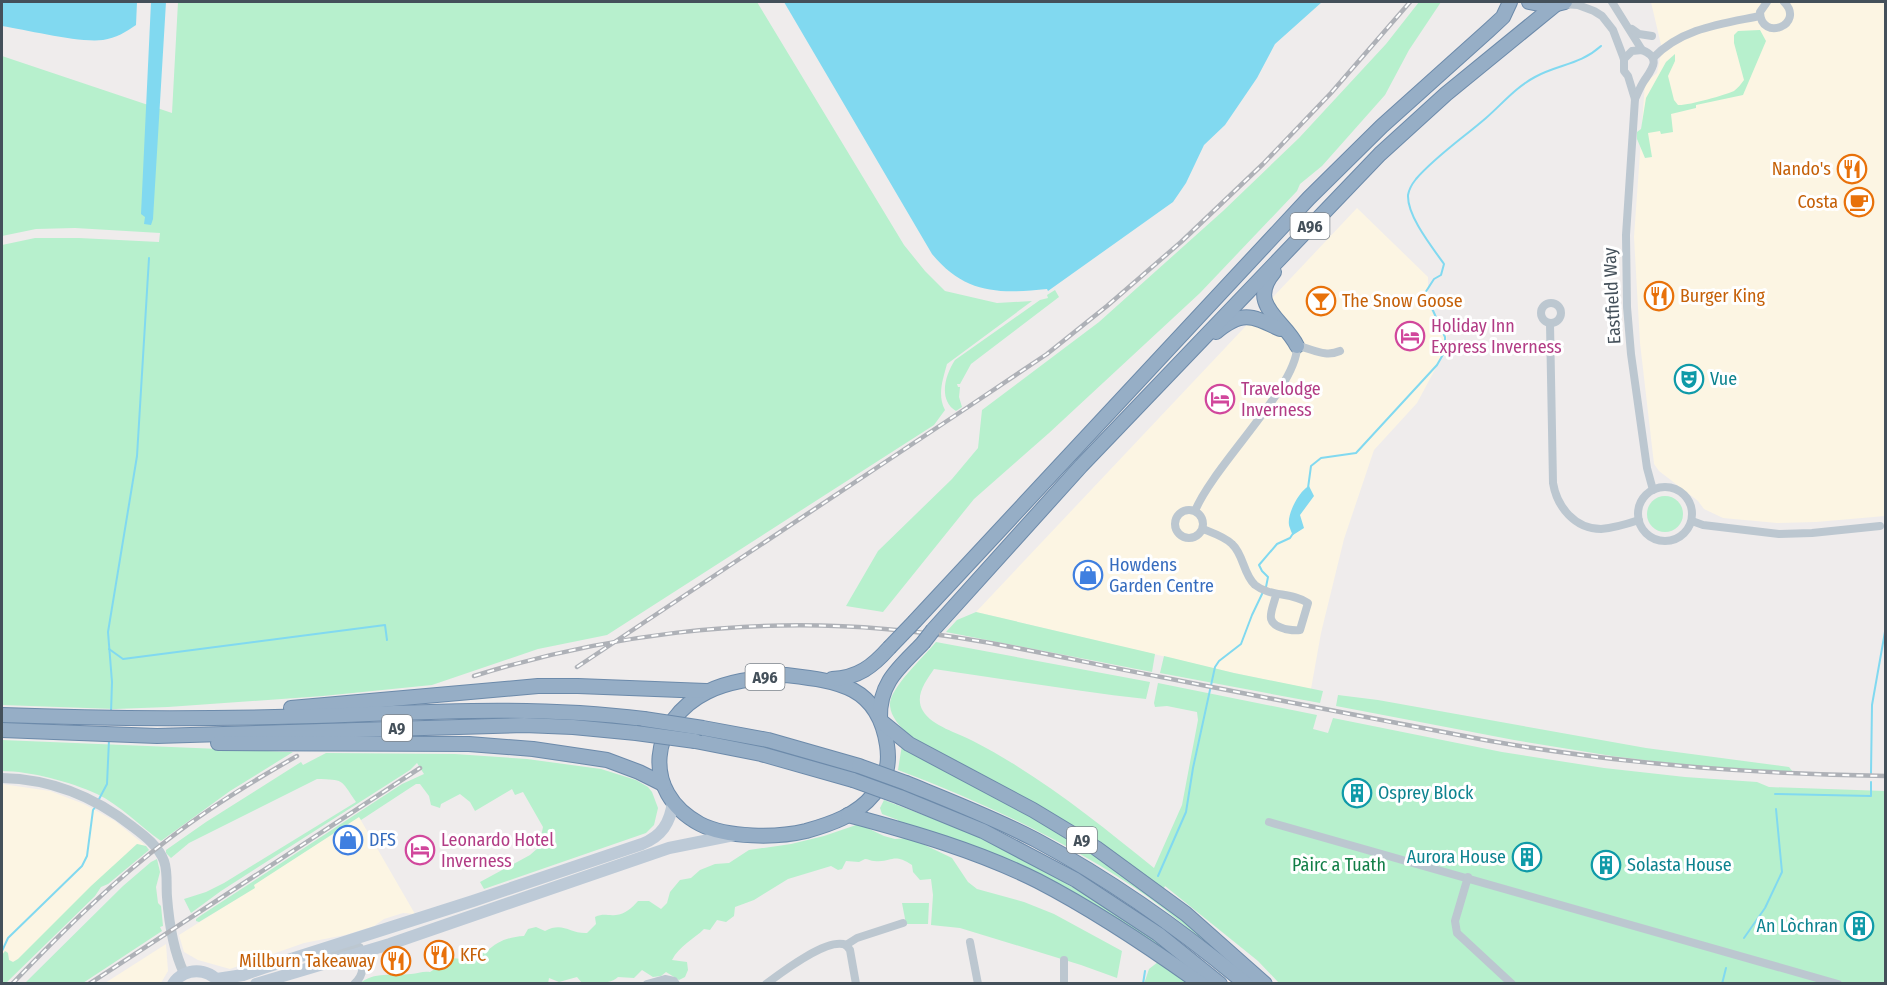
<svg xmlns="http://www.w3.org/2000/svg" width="1887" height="985" viewBox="0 0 1887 985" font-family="'Fira Sans Condensed',sans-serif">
	<rect width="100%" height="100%" fill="#efecec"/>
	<g fill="#fcf5e3">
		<polygon points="1651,2 1885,2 1885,516 1816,522 1777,523 1723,518 1704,509 1698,501 1659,471 1654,464 1640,343 1634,237 1645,83 1657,73 1662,49"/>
		<polygon points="1357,208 1428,277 1428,295 1432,312 1447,333 1446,349 1417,403 1374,450 1344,539 1321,633 1311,689 1234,673 976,612"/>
		<polygon points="2,784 50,791 84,804 115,821 146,846 137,844 18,959 13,962 9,960 8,954 6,951 2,955"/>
		<polygon points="359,817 415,914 403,913 384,919 374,926 345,935 304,943 230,969 198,960 184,952 179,935 254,888 253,885"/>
		<polygon points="166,944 168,971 161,983 105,983"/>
	</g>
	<g fill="#b7f0cd">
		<path d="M178 2H757L904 245 925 271 945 291 997 303 1032 301 947 364C943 379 937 395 945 410L934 425 607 635 538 649 432 685 323 696 168 707 115 709 2 705V245L35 238H79L159 242 160 233 75 228 36 229 2 236V56L172 113Z"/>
		<polygon points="1419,2 1441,2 1409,50 1385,95 1322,166 1300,184 1297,191 1200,293 1049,433 974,499 883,612 846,606 878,551 952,479 978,448 982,410 1099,322 1223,211 1299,138 1386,44"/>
		<path d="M1760 30 1766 41 1743 95 1696 105V108L1671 114 1673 132 1661 134 1660 131 1648 133 1652 157 1645 158 1637 139V132L1641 129 1646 98 1666 62 1675 54V61L1668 76 1674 100 1678 105C1687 106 1725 95 1734 91 1738 88 1741 84 1744 80L1734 43V35L1738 31Z"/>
		<path d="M1055 290 1059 297 971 364 960 384H957L958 387H960L959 397 962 407 956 411C938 400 945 375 955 360L1040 300 1048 298 1047 295Z"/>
		<circle cx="1665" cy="514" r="18"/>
		<polygon points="976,612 1155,654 1152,672 946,632 957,620"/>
		<path d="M936 642 1150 682 1146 699C1075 691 1005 679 934 669 926 681 914 696 923 711 932 726 958 733 973 741 1039 775 1097 822 1154 868L1182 805 1198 720 1197 712 1167 706 1155 707 1154 703 1158 683 1317 715 1313 729 1328 733 1333 718 1502 752 1604 768 1685 777 1757 782 1769 787 1885 791V983H1279L1258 961 1165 886 1163 890 907 734C900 726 891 717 890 706 888 689 925 656 936 642Z"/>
		<polygon points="1164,656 1234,673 1323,691 1320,703 1160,673"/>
		<polygon points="1338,695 1378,700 1646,748 1789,767 1793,772 1685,765 1612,756 1514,740 1336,706"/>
		<path d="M2 740 293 752 230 791 161 841C140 826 120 805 97 794 71 782 30 771 2 771Z"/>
		<path d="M902 745 1056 828 1133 879 1217 948H1213C1191 931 1170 913 1148 897 1071 843 985 803 898 770Z"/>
		<path d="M326 753 455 754 527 759 601 769 636 780 648 787 652 792 658 808 654 825 646 833 484 889 480 882 530 855 539 847 543 827 523 792 515 795 512 789 475 811 470 802 460 794 441 804 440 808 431 805 429 796 420 784H416L361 820 359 817 254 885 255 888 199 922 196 921V919L200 916 402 784 424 774 417 763 410 770 221 891 191 913 184 899 206 892 224 883 356 802C340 778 344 780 317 779L189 843 171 858 166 853V850L206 822 301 762 303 765Z"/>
		<polygon points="884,800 968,832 1037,866 1146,931 1186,963 1181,962 1123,922 1090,904 898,823 898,820 882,814 880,808"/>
		<path d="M859 824 884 836 895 839 910 838 952 858 968 882 977 889 1024 902 1054 914 1122 951 1117 978 1081 965 960 928 931 925 933 895 931 879 920 880 913 872 912 865C892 852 893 863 874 861 871 861 868 859 865 859L859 862 846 861 842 869 838 870 831 866 788 879 754 900 735 907 734 916 726 922 717 920 710 930 704 929C694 939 679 946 672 960L687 962 688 970 685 977 679 980 666 972 661 976 653 977 642 970 634 978 618 977C610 985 594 983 582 983L577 977 559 982 549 978 548 984H359C374 971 393 976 411 974 418 974 422 971 430 972L452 958 462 959C470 953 477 952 486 952 498 941 508 937 524 936L528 929 536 927 545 931C563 921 570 934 587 933L596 924 595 917C604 913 607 916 616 915 625 914 632 908 638 901H649L661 909 667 903 670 892 680 880 691 878 700 870 715 864 729 863 749 850 791 844 824 836Z"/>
		<polygon points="137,844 146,846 149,850 108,884 101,887 95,896 6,983 2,983 2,955 5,951 8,953 9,960 13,962 18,959 91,886"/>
		<polygon points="157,859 160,872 156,887 158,903 161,906 163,926 160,927 162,931 83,983 25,983 123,886 151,862"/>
		<polygon points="902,903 929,903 928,924 906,924"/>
		<polygon points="1158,962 1161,963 1188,983 1144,984 1149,969"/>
	</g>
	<g fill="#81d9f0">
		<path d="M2 2H137L136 25C126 32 116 38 103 40 78 43 28 30 2 26Z"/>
		<polygon points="151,2 166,2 153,219 151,225 144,224 145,217 141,214"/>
		<path d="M784 2H1322L1275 44 1257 78 1225 125 1204 145 1186 183 1173 202 1048 291 1047 289C999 294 965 294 932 254Z"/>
		<path d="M1309 486 1314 496 1300 515 1304 528 1293 535C1292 534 1289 526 1289 525 1287 514 1299 491 1309 486Z"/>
	</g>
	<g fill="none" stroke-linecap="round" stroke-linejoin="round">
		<g stroke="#81d9f0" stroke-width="2">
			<path d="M1308 488 1311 466 1321 458 1356 453 1437 365 1445 351V337L1425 293 1434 279 1441 275 1444 264C1432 247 1407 216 1408 195 1409 189 1412 184 1416 179 1436 156 1463 138 1486 118 1502 104 1516 87 1535 77 1559 64 1580 65 1601 46"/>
			<polyline points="1266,587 1268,577 1262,571 1259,565 1277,544 1290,538 1294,532"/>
			<polyline points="109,649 123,659 385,625 387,640"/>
			<polyline points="111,713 112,682 108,632 137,456 149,258"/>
			<polyline points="1871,773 1872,705 1886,626"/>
			<polyline points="1775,794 1871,796 1871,782"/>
			<polyline points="98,801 107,784 109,740"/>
			<polyline points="1158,876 1186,812 1193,768 1215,667 1219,661 1241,644 1252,615 1263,592"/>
			<polyline points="1744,938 1765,908 1782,872 1776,809"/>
			<polyline points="2,951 8,938 82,866 87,856 93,810 96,806"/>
			<polyline points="1143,984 1145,971"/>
			<polyline points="1722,984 1726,968"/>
		</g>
		<g stroke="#6c8aaa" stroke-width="16">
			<g id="trunk">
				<polyline points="1529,2 1549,6 1565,2"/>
				<path d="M1274 272C1246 305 1285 320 1297 346"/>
				<path d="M1216 332C1243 310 1252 316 1280 329"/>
				<polyline points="915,621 1309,198 1382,126 1489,30 1503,17 1510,2"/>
				<polyline points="933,630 1081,466 1380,154 1446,94 1555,5"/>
				<path d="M786 675C837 681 878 685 887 745 890 764 886 781 873 795 857 815 831 824 806 831 777 838 727 838 700 824 640 792 650 720 707 692 731 680 760 678 786 675Z"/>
				<path d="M832 679C858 678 873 666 889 648"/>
				<polyline points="291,708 538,686 578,686 706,691"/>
				<path d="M2 715C106 719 211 719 316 716 426 712 535 705 644 719"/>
				<path d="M880 718C879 682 900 667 923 643"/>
				<polyline points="882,722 909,744 1033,810 1096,848 1186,914 1265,984"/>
				<polyline points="703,728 768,740 859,766"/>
				<polyline points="2,730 157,736 524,725 573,727 636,733"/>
				<polyline points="695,741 761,754 853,780"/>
				<polyline points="218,743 469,744 533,749 607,760 639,772 663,784"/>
				<path d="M906 783C950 801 994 818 1036 840 1111 880 1180 929 1246 984"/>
				<polyline points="900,797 983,831 1076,880 1158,934 1220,984"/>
				<path d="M848 815C912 832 978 851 1038 881 1096 911 1148 946 1201 984"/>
			</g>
		</g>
		<g stroke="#bcc7d0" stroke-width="8">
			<polyline points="1612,2 1642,50"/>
			<path d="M1767 2 1760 12C1761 43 1806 24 1784 2"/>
			<polyline points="1562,4 1578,5 1594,11 1602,16 1613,30 1624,59 1624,71 1628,76 1635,99 1626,235 1627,307 1631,354 1647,468 1653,490"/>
			<polyline points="1632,29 1639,34 1652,36"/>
			<path d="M1653 58C1682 28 1721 24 1760 16"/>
			<path d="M1624 59 1632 51 1642 50C1662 58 1652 69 1644 81 1640 87 1638 93 1635 99"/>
			<circle cx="1551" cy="313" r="10"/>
			<path d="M1550 324 1553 483C1557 507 1575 529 1601 529 1614 528 1627 524 1639 520"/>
			<circle cx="1665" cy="514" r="27"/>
			<circle cx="1189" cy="524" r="14"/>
			<path d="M1195 511C1213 466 1298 386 1297 346 1312 348 1324 358 1340 351"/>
			<polyline points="1692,521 1703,525 1779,534 1812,533 1880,526"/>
			<path d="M1203 529C1213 533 1225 537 1232 544 1244 555 1243 574 1255 585 1270 597 1292 592 1308 603L1300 630C1294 631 1291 630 1285 629 1263 623 1272 612 1276 595"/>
			<polyline points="1269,822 1838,984"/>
			<polyline points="1468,877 1455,921 1457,933 1512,984"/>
			<polyline points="970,942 978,984"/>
			<polyline points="846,945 857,938 903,923"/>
			<polyline points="846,945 850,950 856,984"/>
			<polyline points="1064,960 1064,984"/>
			<path d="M354 984C365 975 363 965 360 952"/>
			<polyline points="647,984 665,979 674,981 676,984"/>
			<path d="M766 984C782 972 828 937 846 945"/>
		</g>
		<g stroke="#bcc7d0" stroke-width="10">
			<path d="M2 778C50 779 95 797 133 827 145 836 159 847 164 861 168 872 166 885 167 897 169 923 173 950 184 973"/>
			<polyline points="315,951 331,953 354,946 359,948 360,952"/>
		</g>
		<g stroke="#bdcad7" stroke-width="12">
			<path d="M217 979 243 975 263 968 473 901 642 844C662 836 670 823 673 802"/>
			<path d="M173 984C184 967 209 967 220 984"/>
			<polyline points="256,984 390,944 669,848 734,835"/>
		</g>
		<use href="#trunk" stroke="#96aec6" stroke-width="14"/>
		<g stroke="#aeb1b7" stroke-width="4.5">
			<g id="rail">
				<polyline points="577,667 965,409 1047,354 1107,306 1181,242 1263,164 1331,93 1410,2"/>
				<path d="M474 676C606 635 747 617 885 629 978 636 1069 660 1161 677 1269 698 1377 720 1485 740 1618 764 1751 774 1886 776"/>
				<path d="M12 984C62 932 113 881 170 838 210 807 253 781 297 756"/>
				<polyline points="89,984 420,768"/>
			</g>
		</g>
		<use href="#rail" stroke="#fff" stroke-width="2" stroke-dasharray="7" stroke-linecap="butt"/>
		<g stroke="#6c8aaa" stroke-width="16" stroke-linecap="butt">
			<g id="trunk-bridge">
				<polyline points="923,643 933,630"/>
				<polyline points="889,648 915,621"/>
				<polyline points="644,719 703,728"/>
				<polyline points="636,733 695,741"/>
				<polyline points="859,766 906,783"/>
				<polyline points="853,780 900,797"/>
			</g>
		</g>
		<use href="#trunk-bridge" stroke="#96aec6" stroke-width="14"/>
	</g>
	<defs>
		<g id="restaurant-ring" transform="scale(1.5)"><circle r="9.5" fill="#fff" stroke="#e8710a" stroke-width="1.5"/><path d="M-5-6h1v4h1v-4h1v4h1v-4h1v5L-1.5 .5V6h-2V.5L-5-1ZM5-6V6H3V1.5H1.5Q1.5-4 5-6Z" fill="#e8710a"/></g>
		<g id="cafe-ring" transform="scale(1.5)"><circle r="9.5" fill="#fff" stroke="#e8710a" stroke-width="1.5"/><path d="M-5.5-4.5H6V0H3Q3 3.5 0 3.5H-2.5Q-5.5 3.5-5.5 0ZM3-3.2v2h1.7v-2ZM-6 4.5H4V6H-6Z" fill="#e8710a"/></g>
		<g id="bar-ring" transform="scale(1.5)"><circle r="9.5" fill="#fff" stroke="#e8710a" stroke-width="1.5"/><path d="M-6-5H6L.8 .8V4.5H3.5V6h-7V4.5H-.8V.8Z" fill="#e8710a"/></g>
		<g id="hotel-ring" transform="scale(1.5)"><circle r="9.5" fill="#fff" stroke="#d1479c" stroke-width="1.5"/><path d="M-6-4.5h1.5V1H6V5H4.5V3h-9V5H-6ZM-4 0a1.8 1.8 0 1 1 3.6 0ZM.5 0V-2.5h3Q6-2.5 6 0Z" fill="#d1479c"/></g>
		<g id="theatre-ring" transform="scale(1.5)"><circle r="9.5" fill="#fff" stroke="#0f9aa8" stroke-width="1.5"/><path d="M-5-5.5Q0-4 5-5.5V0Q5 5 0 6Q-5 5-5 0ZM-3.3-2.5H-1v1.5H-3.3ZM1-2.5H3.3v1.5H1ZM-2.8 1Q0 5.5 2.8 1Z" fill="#0f9aa8"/></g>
		<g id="shop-ring" transform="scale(1.5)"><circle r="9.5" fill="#fff" stroke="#3f7fe0" stroke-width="1.5"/><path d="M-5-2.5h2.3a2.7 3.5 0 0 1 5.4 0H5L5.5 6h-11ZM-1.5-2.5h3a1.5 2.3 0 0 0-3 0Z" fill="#3f7fe0"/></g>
		<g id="building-ring" transform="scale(1.5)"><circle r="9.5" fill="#fff" stroke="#0f9aa8" stroke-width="1.5"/><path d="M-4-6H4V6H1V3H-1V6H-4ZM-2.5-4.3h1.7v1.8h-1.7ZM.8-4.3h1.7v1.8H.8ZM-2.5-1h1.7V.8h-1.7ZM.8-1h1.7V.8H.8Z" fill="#0f9aa8"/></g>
	</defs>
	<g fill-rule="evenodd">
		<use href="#restaurant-ring" x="1852" y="169"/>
		<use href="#cafe-ring" x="1859" y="202"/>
		<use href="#restaurant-ring" x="1659" y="296"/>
		<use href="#bar-ring" x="1321" y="301"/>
		<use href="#hotel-ring" x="1410" y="336"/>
		<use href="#theatre-ring" x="1689" y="379"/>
		<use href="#hotel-ring" x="1220" y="399"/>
		<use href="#shop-ring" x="1088" y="575"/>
		<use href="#building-ring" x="1357" y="793"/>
		<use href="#shop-ring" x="348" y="840"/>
		<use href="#hotel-ring" x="420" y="850"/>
		<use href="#building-ring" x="1527" y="857"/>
		<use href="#building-ring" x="1606" y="865"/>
		<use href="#building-ring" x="1859" y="926"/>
		<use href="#restaurant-ring" x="439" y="955"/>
		<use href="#restaurant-ring" x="396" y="961"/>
	</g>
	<g text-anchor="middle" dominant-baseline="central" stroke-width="6" stroke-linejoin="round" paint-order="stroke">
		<g fill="#fff" stroke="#7c848c" stroke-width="1.5">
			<rect x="1290.5" y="213" width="39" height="26" rx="4.5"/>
			<rect x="745.5" y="664" width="39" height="26" rx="4.5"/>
			<rect x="382" y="715" width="30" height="26" rx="4.5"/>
			<rect x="1067" y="827" width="30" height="26" rx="4.5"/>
		</g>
		<g font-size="16" font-weight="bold" fill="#44505a">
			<text x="1310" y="226">A96</text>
			<text x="765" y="677">A96</text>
			<text x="397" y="728">A9</text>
			<text x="1082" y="840">A9</text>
		</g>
		<g font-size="18" fill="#c56008" stroke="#fff" text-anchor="end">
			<text x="1831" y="169">Nando's</text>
			<text x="1838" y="202">Costa</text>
			<text x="1680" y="296" text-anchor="start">Burger King</text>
			<text x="1342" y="301" text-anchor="start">The Snow Goose</text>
			<text x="460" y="955" text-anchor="start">KFC</text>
			<text x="375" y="961">Millburn Takeaway</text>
		</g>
		<g font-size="18" fill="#44505a" stroke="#fff">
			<text transform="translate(1612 296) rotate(-93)">Eastfield Way</text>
		</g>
		<g font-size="18" fill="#b23c85" stroke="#fff" text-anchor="start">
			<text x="1431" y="326">Holiday Inn<tspan x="1431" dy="21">Express Inverness</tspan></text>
			<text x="1241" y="389">Travelodge<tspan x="1241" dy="21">Inverness</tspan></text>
			<text x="441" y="840">Leonardo Hotel<tspan x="441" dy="21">Inverness</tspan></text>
		</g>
		<g font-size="18" fill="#0d838f" stroke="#fff" text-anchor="start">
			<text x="1710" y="379">Vue</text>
			<text x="1378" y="793">Osprey Block</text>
			<text x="1506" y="857" text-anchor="end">Aurora House</text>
			<text x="1627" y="865">Solasta House</text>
			<text x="1838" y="926" text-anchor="end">An Lòchran</text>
		</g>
		<g font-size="18" fill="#366cbe" stroke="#fff" text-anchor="start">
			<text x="1109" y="565">Howdens<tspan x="1109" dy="21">Garden Centre</tspan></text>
			<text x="369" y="840">DFS</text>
		</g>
		<g font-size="18" fill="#127e47" stroke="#fff">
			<text x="1339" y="865">Pàirc a Tuath</text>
		</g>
	</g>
	<rect width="1887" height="985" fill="none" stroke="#44505a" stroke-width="6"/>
</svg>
